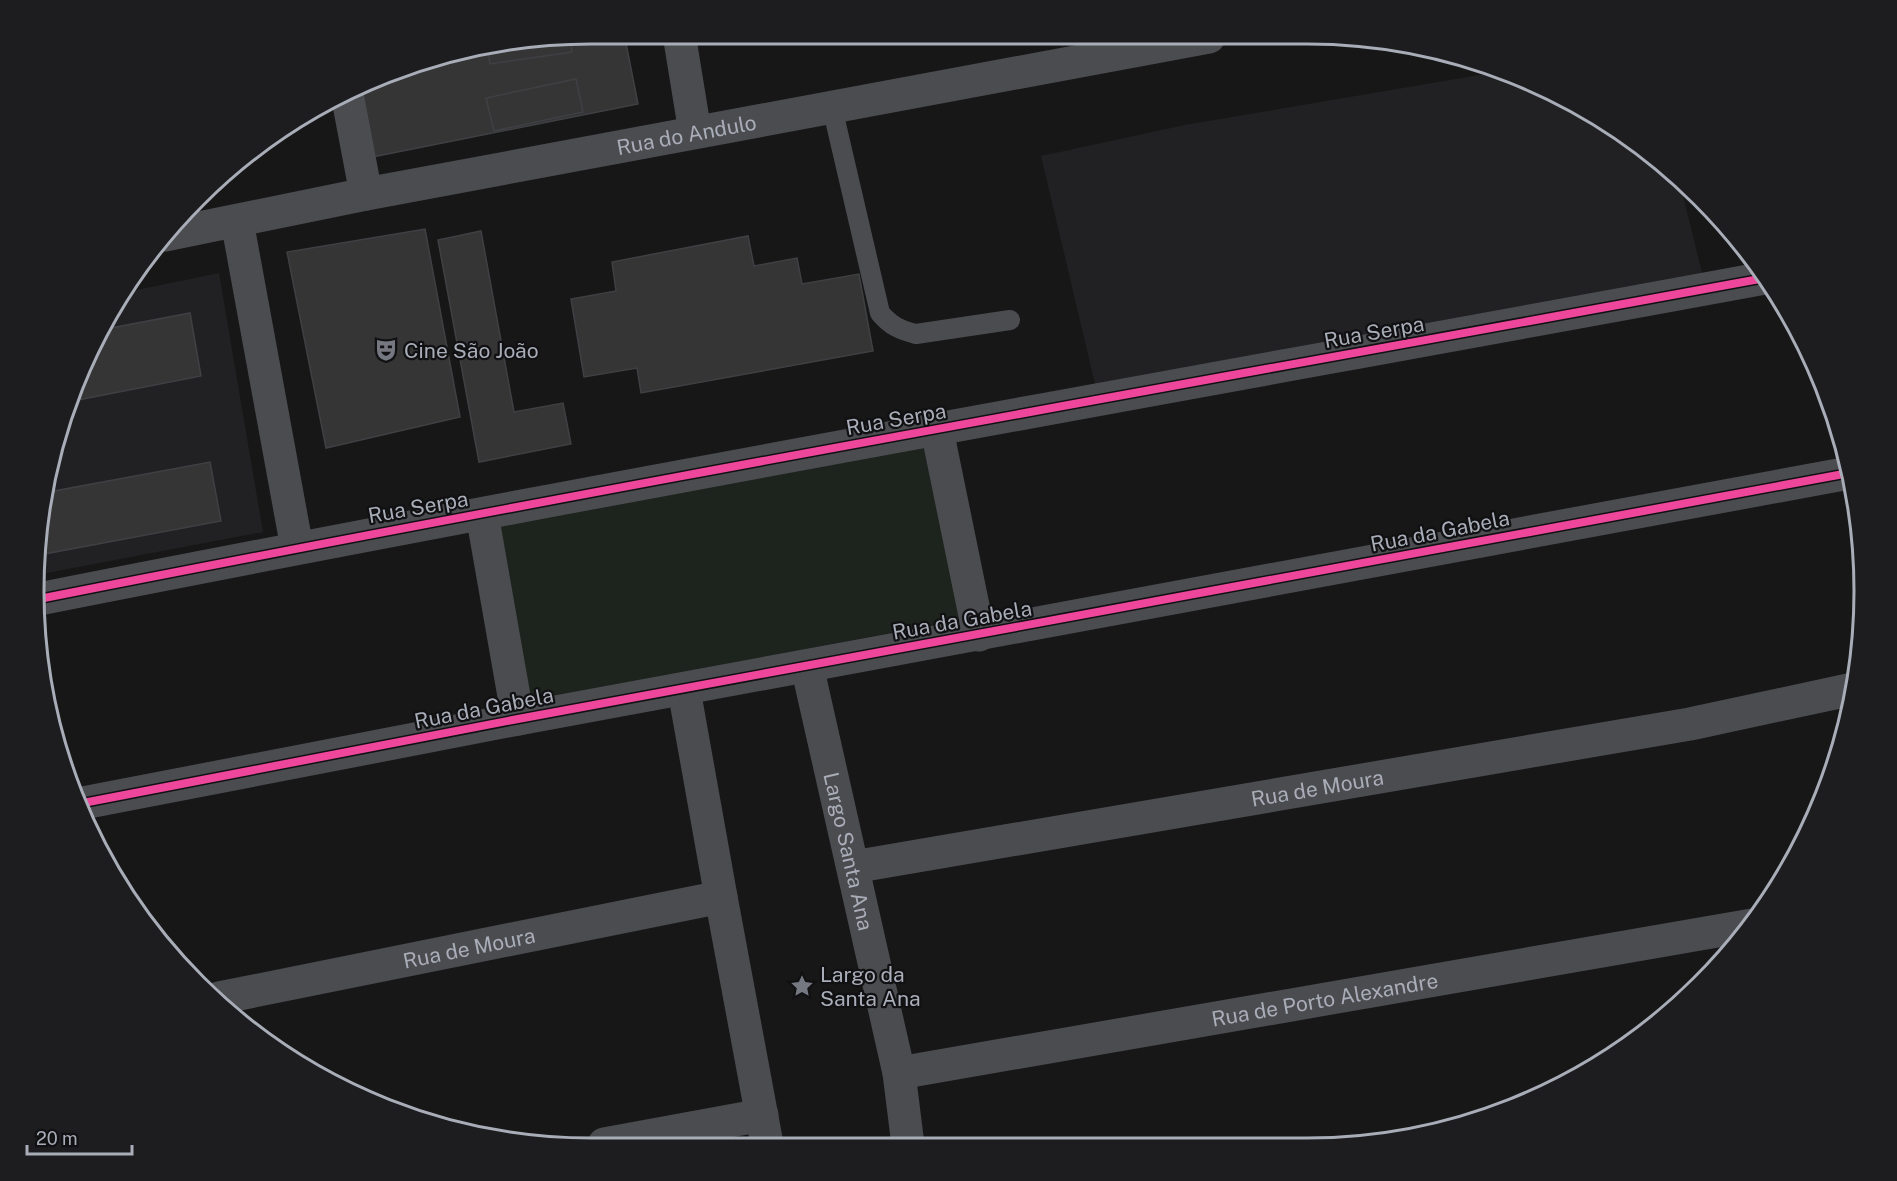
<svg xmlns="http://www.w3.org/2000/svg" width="1897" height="1181" viewBox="0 0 1897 1181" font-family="'Public Sans',sans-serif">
	<rect width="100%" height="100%" fill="#171717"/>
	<g fill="#212123">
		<polygon points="1503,71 1520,75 1646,148 1679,179 1702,273 1095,384 1041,156 1185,125"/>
		<polygon points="219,273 263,532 36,575 63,411 127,292"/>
	</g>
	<polygon fill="#1d241e" points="929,442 962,619 531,702 497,525"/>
	<g fill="#353536" stroke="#3f4043" stroke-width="1.5">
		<polygon points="590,33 624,33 638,104 367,158 354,91 412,62"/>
		<polygon points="570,36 572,52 490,64 488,50"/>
		<polygon points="576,79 583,112 494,131 486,98"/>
		<polygon points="425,229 460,417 326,448 287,252"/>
		<polygon points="481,231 514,412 563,403 571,444 479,462 438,240"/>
		<polygon points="748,236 754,266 797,258 802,284 859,274 873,351 641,393 637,368 584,377 571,299 616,291 612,262"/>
		<polygon points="190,313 201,376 68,402 106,329"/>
		<polygon points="210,462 221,521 39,555 49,492"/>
	</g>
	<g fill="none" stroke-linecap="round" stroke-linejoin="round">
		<path stroke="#4b4c50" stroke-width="20" d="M832 107 880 313C891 326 900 330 916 334L1010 320"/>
		<g stroke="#4b4c50" stroke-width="33">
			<polyline points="679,34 695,132"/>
			<polyline points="347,94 366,194"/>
			<polyline points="237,221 297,548"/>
			<path id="s1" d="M165 235 366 194 1209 37"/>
			<polyline points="937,430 979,635"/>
			<polyline points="482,514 518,719"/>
			<path d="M34 600C610 486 1188 384 1765 278"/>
			<path id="s2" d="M807 666 899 1073 908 1145"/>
			<polyline points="684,690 721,897 767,1144"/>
			<polyline points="83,803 518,719 1849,473"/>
			<path id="s3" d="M853 867 1690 724 1853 689"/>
			<path id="s4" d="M219 998 721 897"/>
			<path id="s5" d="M899 1073 1752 925"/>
			<polyline points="604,1144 762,1115"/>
		</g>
		<g stroke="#111113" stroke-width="11">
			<g id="cycleway">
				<path d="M34 600C610 486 1188 384 1765 278"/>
				<polyline points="83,803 518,719 1849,473"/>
			</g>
		</g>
		<use href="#cycleway" stroke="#ed469a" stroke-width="8"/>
	</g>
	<defs>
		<g id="theatre-bare" transform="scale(1.8)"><path d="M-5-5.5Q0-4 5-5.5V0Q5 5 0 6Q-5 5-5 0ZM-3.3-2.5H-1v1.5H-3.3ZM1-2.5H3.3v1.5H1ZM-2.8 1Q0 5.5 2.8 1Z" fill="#757880" stroke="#111113" stroke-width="2.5" paint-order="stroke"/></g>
		<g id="sight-bare" transform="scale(1.8)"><path d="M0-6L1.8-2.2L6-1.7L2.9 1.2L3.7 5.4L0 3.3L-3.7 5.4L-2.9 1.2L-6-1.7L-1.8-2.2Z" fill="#757880" stroke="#111113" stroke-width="2.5" paint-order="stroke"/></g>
	</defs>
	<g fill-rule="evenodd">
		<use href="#theatre-bare" x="386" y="350"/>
		<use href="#sight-bare" x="802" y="986"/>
	</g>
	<g text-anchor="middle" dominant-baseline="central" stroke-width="4.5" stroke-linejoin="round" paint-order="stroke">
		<g font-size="21" fill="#a8adb8" stroke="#111113">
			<text stroke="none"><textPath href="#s1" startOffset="531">Rua do Andulo</textPath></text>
			<text transform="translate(1374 332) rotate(-10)">Rua Serpa</text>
			<text transform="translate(896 419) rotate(-10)">Rua Serpa</text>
			<text transform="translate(418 507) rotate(-10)">Rua Serpa</text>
			<text transform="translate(1440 531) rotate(-11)">Rua da Gabela</text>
			<text transform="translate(962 620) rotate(-10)">Rua da Gabela</text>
			<text transform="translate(484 708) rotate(-11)">Rua da Gabela</text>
			<text stroke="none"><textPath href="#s3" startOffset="471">Rua de Moura</textPath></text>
			<text stroke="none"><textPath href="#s2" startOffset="190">Largo Santa Ana</textPath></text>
			<text stroke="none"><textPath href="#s4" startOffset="255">Rua de Moura</textPath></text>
			<text stroke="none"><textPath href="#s5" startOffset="432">Rua de Porto Alexandre</textPath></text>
		</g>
		<g font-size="21" fill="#a8adb8" stroke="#111113" text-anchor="start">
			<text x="404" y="350">Cine São João</text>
			<text x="820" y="974">Largo da<tspan x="820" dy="24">Santa Ana</tspan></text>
		</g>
	</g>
	<path d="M0 0H1897V1181H0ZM591 44H1307A547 547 0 0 1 1854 591V591A547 547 0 0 1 1307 1138H591A547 547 0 0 1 44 591V591A547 547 0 0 1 591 44Z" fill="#1d1d20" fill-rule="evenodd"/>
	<path fill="none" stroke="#a8adb8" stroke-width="3" d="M591 44H1307A547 547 0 0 1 1854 591V591A547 547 0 0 1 1307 1138H591A547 547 0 0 1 44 591V591A547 547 0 0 1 591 44Z"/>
	<path d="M27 1145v9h105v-9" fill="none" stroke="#a8adb8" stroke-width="3"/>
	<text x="36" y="1145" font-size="18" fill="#a8adb8" stroke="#111113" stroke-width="4.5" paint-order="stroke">20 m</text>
</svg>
